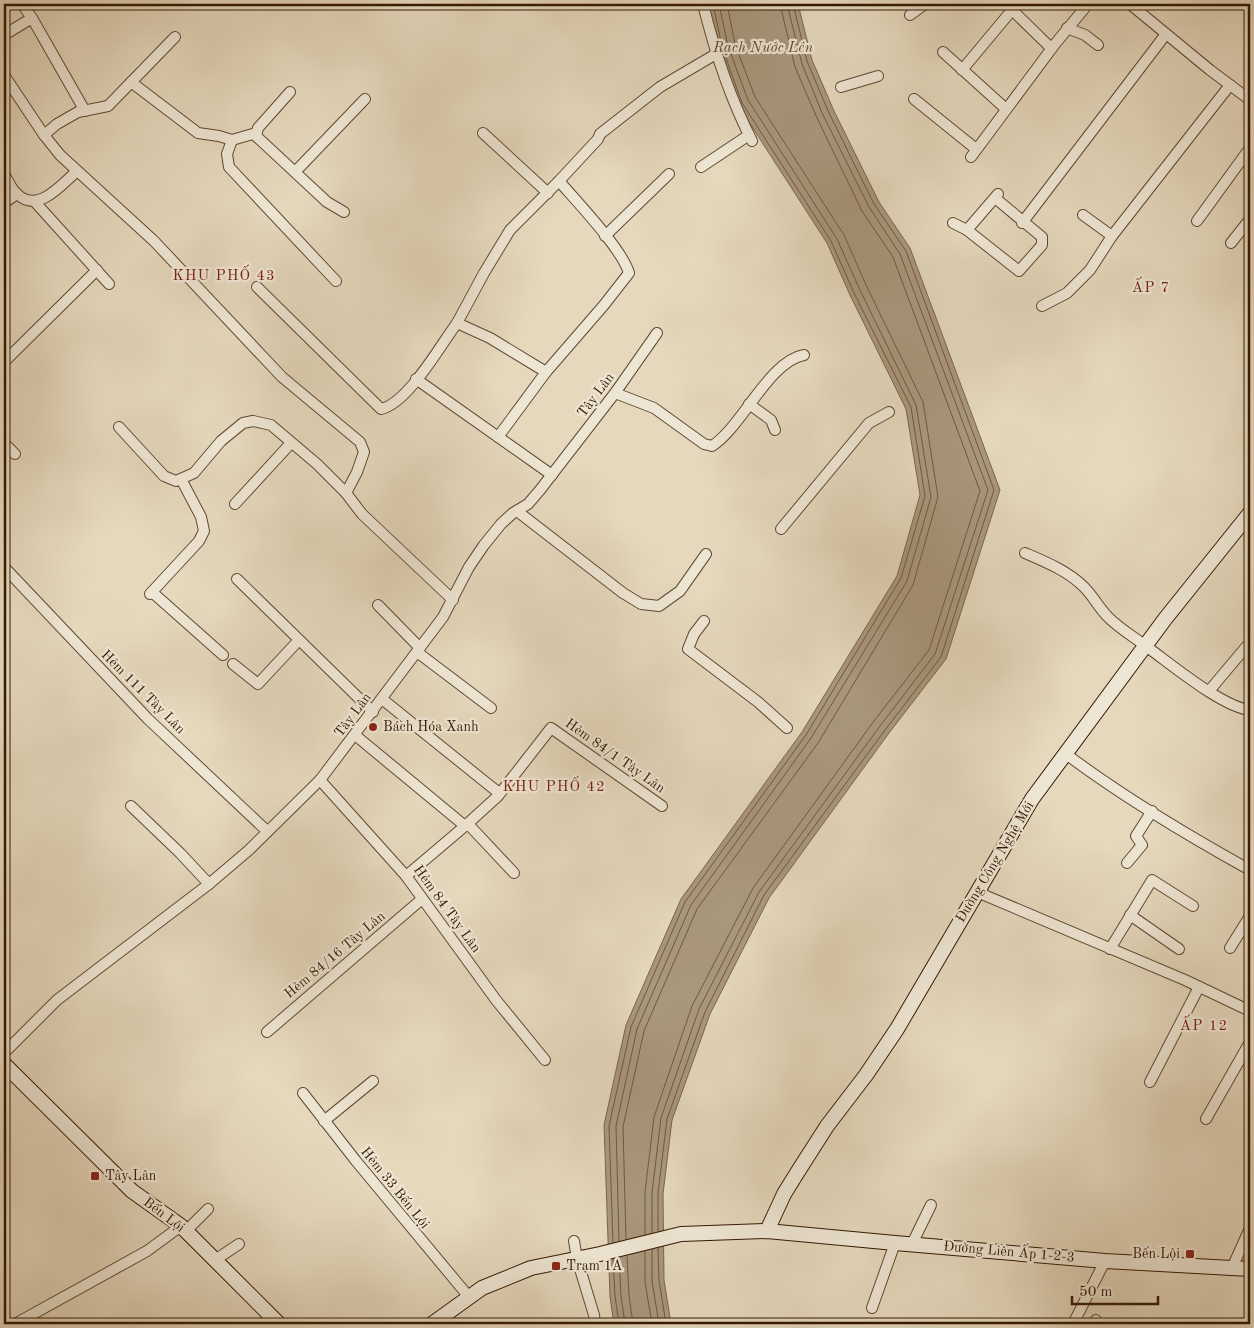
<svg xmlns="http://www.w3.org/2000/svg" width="1254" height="1328" viewBox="0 0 1254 1328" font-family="'Old Standard TT',serif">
	<rect width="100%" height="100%" fill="#e5d8bd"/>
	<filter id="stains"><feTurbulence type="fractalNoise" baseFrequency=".004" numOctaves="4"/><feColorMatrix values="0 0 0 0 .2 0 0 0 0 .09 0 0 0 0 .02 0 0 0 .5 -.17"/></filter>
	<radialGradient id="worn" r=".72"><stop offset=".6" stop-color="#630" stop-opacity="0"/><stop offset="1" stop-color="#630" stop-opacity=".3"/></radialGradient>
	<polygon fill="#a9977d" stroke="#7b644c" points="708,4 798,4 812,60 834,111 879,202 910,248 1000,490 946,659 889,733 769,898 710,1014 672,1120 663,1194 664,1280 671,1324 614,1324 610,1297 604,1125 626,1025 681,899 802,732 897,576 920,495 906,409 850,295 827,243 738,105 717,49"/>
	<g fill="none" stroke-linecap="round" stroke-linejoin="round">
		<g stroke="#6f5840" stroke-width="1">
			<polyline points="658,1231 658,1193 667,1119 705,1012 764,895 885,730 941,657 994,490 906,251 874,204 829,113 807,61 793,4"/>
			<polyline points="652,1233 652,1193 661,1118 699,1009 759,892 880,726 935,654 988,490 900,254 869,207 823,115 802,64 787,4"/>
			<polyline points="645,1235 645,1192 654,1117 692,1006 753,888 874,721 929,650 980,491 893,257 862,211 817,118 795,67 780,4"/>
			<polyline points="626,1239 623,1127 644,1031 697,909 818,743 913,585 938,497 923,402 867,287 844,235 755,97 735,44 727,4"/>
			<polyline points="619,1241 616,1126 637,1029 691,905 811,738 907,581 931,497 916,405 860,290 837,239 748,100 728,46 719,4"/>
			<polyline points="613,1243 609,1126 631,1027 685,902 806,735 901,578 925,496 911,407 854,293 831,241 742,103 722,47 713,4"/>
			<polyline points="658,1248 659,1280 666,1324"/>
			<polyline points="652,1249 652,1281 659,1324"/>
			<polyline points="645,1251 645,1282 652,1324"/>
			<polyline points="627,1256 629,1295 633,1324"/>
			<polyline points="619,1258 621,1296 625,1324"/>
			<polyline points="613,1259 615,1296 619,1324"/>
		</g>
		<g stroke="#614831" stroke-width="12">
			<g id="street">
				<polyline points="22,4 32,18"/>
				<path d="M703 4C715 53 729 96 752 141"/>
				<polyline points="1006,4 1051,48"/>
				<polyline points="1130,4 1210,70 1250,100"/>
				<polyline points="910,15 925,4"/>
				<polyline points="1067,28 1085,35 1098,45"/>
				<polyline points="4,35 32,18 85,111"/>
				<polyline points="175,37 108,106 78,112 57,124 44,135 60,155 154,241 282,377 360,442 364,452 357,472 346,493 362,514 453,600"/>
				<polyline points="943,52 1006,109"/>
				<polyline points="962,70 1012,10"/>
				<polyline points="4,75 44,135"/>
				<polyline points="131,82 198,133 219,136 232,140 256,133"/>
				<polyline points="841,87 878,76"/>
				<polyline points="290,92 258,128 256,136 327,202 344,212"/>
				<polyline points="914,99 976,149"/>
				<polyline points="483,133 548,193"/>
				<polyline points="232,140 227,154 229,167 336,281"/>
				<polyline points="971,157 1055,44 1088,4"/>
				<polyline points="701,167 749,135"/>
				<polyline points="295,172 365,99"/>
				<path d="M4 174C8 180 11 189 17 194 38 214 61 185 77 171"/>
				<polyline points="35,202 109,284"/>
				<polyline points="4,203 17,194"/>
				<polyline points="1083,215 1112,236"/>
				<polyline points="1197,221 1250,148"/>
				<polyline points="953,223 967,230 1019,271 1042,245 1042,237 995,198"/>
				<polyline points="1022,223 1166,34"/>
				<polyline points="967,230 998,194"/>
				<polyline points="605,236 669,174"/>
				<polyline points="1231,243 1250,219"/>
				<path d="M257 287 381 409C408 403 440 346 457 323L490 338 546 372 604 305 629 273C622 249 577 202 559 181"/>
				<polyline points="1042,306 1067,293 1090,270 1112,236 1230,85"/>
				<polyline points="457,323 484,273 510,230 559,181 598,139 600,134 660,87 716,54"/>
				<polyline points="4,362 97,270"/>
				<polyline points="416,379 552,475"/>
				<path d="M615 393 654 408 704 444 712 446C742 427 769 361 804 355"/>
				<polyline points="749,404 771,420 775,430"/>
				<polyline points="119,427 164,476 176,481 194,473 221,441 243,423 253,421 271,425 317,464 346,493"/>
				<polyline points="498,437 546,372"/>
				<polyline points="4,443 15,454"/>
				<polyline points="235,504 291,443"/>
				<polyline points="517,511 623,593 641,604 659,606 680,591 706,554"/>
				<polyline points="781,529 869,423 889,412"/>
				<path d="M1025 553C1046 562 1068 571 1084 587 1093 596 1099 608 1108 617 1120 629 1134 637 1147 647 1171 664 1222 707 1250 710"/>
				<polyline points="4,567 148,719 267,831"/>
				<polyline points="237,579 373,712"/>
				<polyline points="152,592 223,655"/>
				<polyline points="150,594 199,541 204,531 201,517 181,479"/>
				<polyline points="378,605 420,648"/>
				<polyline points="704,621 694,634 688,649 758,702 787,728"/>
				<polyline points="417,652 491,708"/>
				<polyline points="233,664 258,684 299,640"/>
				<polyline points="1209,691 1246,647"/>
				<polyline points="382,699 499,793"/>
				<polyline points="355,735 465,826"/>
				<path d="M1066 754C1123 797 1187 835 1250 870"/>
				<polyline points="320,780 406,876 496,1000 545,1060"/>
				<polyline points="131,806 180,853 209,884"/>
				<polyline points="468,824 514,873"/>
				<polyline points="1127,863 1142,845 1136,836 1152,811"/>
				<polyline points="406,876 465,826 498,796 551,728 662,806"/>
				<polyline points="977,892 1185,980 1250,1011"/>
				<polyline points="1130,915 1179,949"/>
				<polyline points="1230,948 1250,916"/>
				<polyline points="1110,949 1152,880 1193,906"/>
				<polyline points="267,1032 422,899"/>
				<polyline points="4,1053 57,1000 209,884 249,850 320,780 443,617 469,567 484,545 501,524 513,513 528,504 540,490 615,393 657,333"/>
				<polyline points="1150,1082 1199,987"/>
				<polyline points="303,1093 356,1161 469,1297"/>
				<polyline points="1206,1119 1250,1042"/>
				<polyline points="324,1121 373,1081"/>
				<polyline points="186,1231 208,1209"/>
				<polyline points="574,1241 577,1259 594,1315 595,1324"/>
				<polyline points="912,1244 931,1205"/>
				<polyline points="215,1260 239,1244"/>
				<polyline points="1232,1268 1250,1228"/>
				<polyline points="872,1308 895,1243"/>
				<polyline points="15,1324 147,1251 181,1226"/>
				<polyline points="1073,1324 1105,1261"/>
				<polyline points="1095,1324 1096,1320"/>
			</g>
		</g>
		<g stroke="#351802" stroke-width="16">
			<g id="secondary">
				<polyline points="4,1064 132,1191 181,1226 279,1324"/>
				<polyline points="767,1231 784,1194 797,1173 827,1126 866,1075 897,1029 1032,799 1165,619 1250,513"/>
				<polyline points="432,1324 482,1288 531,1268 600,1254 681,1234 767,1231 895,1243 1105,1261 1250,1269"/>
			</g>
		</g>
		<use href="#street" stroke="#eee6d4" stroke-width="10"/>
		<use href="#secondary" stroke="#eee6d4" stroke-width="14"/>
	</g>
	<g fill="#8f2418" stroke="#eee6d4" stroke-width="2">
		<circle cx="373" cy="727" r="5"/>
		<rect x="90" y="1171" width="10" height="10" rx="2.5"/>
		<rect x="1185" y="1249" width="10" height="10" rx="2.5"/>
		<rect x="551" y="1261" width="10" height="10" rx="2.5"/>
	</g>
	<g text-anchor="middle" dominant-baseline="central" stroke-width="4.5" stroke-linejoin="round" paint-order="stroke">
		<g font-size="14" fill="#351802" stroke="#eee6d4">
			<text transform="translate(596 395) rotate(-53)">Tây Lân</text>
			<text transform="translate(143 692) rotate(45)">Hẻm 111 Tây Lân</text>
			<text transform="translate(353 715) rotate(-53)">Tây Lân</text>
			<text transform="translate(615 756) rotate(35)">Hẻm 84/1 Tây Lân</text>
			<text transform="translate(995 862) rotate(-59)">Đường Công Nghệ Mới</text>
			<text transform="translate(447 909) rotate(54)">Hẻm 84 Tây Lân</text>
			<text transform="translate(335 955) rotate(-40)">Hẻm 84/16 Tây Lân</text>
			<text transform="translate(395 1188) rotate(51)">Hẻm 33 Bến Lội</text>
			<text transform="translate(164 1215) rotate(37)">Bến Lội</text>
			<text transform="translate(1009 1252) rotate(5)">Đường Liên Ấp 1-2-3</text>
		</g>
		<g font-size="14" fill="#351802" stroke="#eee6d4" text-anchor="start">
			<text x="383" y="727">Bách Hóa Xanh</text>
			<text x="105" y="1176">Tây Lân</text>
			<text x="1180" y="1254" text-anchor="end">Bến Lội</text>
			<text x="566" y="1266">Trạm 1A</text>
		</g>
		<g font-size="15" font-style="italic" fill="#634b33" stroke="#eee6d4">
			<text x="763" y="48">Rạch Nước Lên</text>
		</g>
		<g font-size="15" letter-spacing="1" fill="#7a1f14" stroke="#eee6d4">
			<text x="224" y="276">KHU PHỐ 43</text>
			<text x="1151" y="288">ẤP 7</text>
			<text x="554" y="787">KHU PHỐ 42</text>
			<text x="1204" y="1026">ẤP 12</text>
		</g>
	</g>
	<rect width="1254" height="1328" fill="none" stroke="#e5d8bd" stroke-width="20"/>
	<rect x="5" y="5" width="1244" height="1318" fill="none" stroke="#351802" stroke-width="2.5"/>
	<rect x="10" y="10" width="1234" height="1308" fill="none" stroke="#351802"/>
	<path d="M1072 1296v8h86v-8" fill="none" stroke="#351802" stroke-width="2.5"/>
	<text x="1079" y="1296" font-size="15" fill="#351802" stroke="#eee6d4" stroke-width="4" paint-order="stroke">50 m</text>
	<rect width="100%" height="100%" filter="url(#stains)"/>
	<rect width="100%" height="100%" fill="url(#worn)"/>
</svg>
